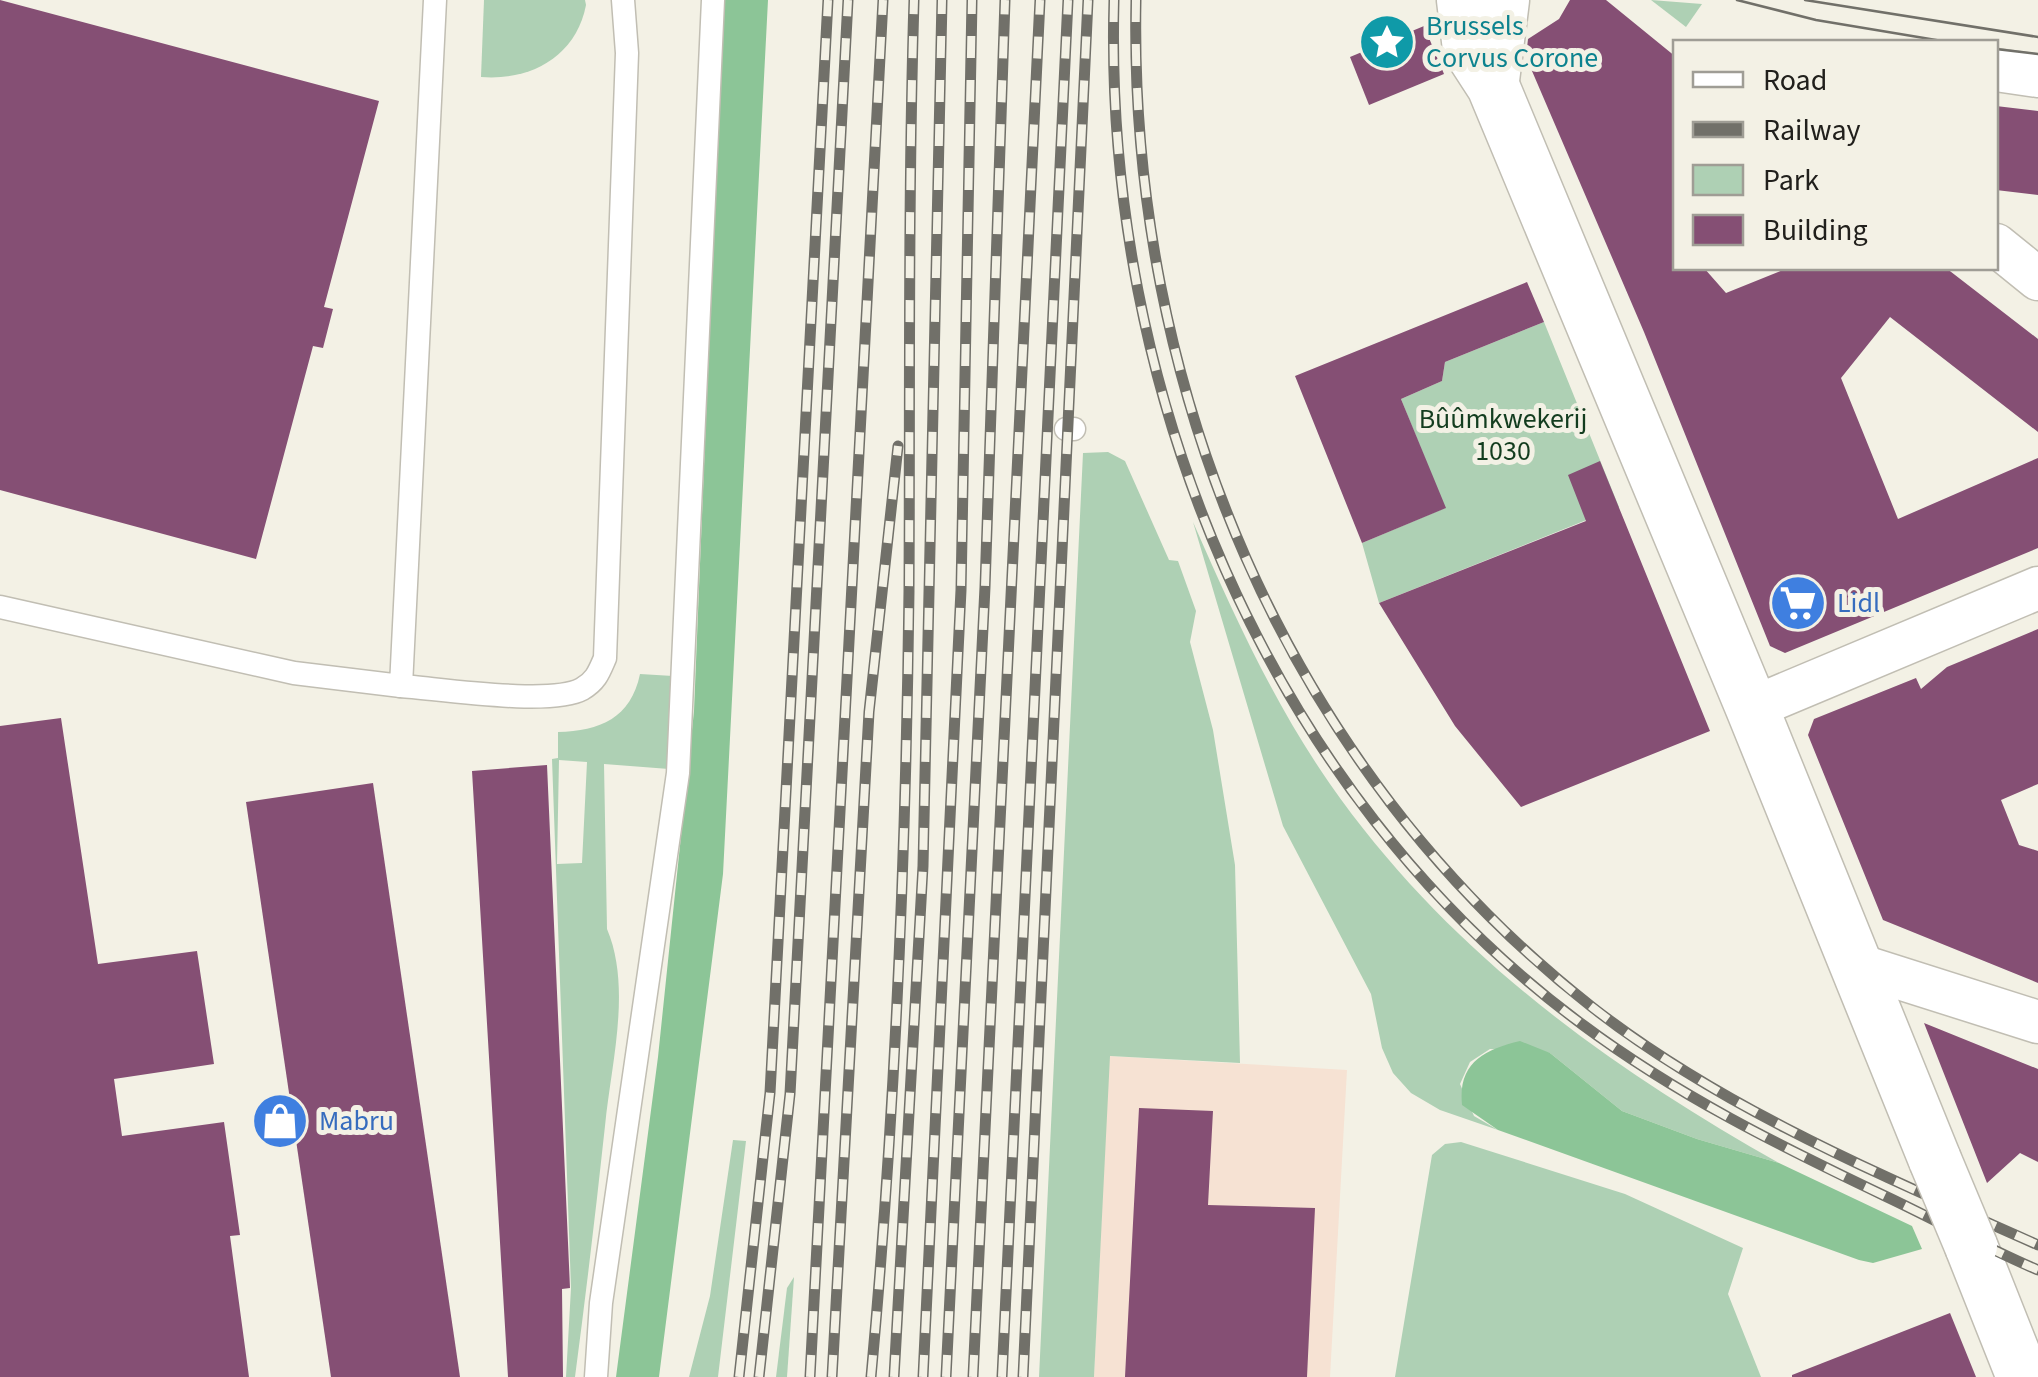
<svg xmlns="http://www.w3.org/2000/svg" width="2038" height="1377" viewBox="0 0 2038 1377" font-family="'Source Sans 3',sans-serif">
	<rect width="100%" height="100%" fill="#f3f1e5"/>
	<polygon fill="#f6e2d3" points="1109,1056 1347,1070 1330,1377 1094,1377"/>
	<g fill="#aed0b4" fill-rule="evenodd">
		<path d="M484 0H585L586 5C576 57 530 81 481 77Z"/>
		<polygon points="1651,0 1702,4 1686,27"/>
		<polygon points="1544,322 1619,507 1379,603 1362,543 1445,508 1401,399 1442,381 1445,362"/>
		<polygon points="1108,452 1125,461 1169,560 1178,561 1196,611 1190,642 1213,730 1235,865 1240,1063 1110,1056 1094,1377 1039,1377 1083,453"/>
		<path d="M1193 522C1233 613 1273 702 1330 784 1446 950 1605 1065 1779 1163L1697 1139 1622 1111 1550 1053 1490 1049 1470 1062 1460 1084 1474 1116 1498 1130 1440 1110 1411 1093 1393 1073 1382 1048 1371 994 1283 826Z"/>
		<path d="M640 674 673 676 669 769 604 764 607 929C632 988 611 1064 605 1126 596 1210 586 1293 575 1377H566L571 1288 552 759 558 758V732C600 731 631 718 640 674ZM559 760 587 762 582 863 557 864Z"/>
		<polygon points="733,1140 746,1141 718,1377 689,1377 710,1296"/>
		<polygon points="1461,1142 1625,1194 1743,1248 1728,1294 1761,1377 1395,1377 1432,1155 1445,1144"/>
		<polygon points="794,1277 787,1377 776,1377 787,1288"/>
	</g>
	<g fill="#8cc597">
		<polygon points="723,0 768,0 723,874 659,1377 616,1377 658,1057 694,711"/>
		<path d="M1520 1041 1550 1053 1622 1111 1697 1139 1779 1163 1912 1226 1922 1249 1873 1263 1859 1260 1498 1130 1462 1105C1458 1063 1483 1050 1520 1041Z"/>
	</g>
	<g fill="#854f74">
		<polygon points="0,0 379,101 324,307 333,309 323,348 313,346 256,559 0,490"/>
		<polygon points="1570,0 1606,0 1676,57 1676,268 1704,268 1726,293 1788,268 1946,268 2038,339 2038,432 1890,317 1841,378 1898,519 2038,458 2038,548 1785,653 1770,646 1644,332 1526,57 1528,39 1559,19"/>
		<polygon points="1424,26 1444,74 1369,105 1350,57"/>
		<polygon points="1996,106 2038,111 2038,195 1996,190"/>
		<polygon points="1527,282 1544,322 1445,362 1442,381 1401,399 1446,508 1362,543 1295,376"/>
		<polygon points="1600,461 1710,731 1521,807 1455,726 1379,603 1586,521 1568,475"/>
		<polygon points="2038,629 2038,784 2001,800 2019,845 2038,851 2038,983 1883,920 1808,735 1814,719 1916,678 1921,689 1947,667"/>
		<polygon points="61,718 98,964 197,951 214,1064 114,1079 122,1136 224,1122 240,1235 230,1236 249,1377 0,1377 0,726"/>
		<polygon points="547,765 570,1288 562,1289 563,1377 508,1377 472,771"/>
		<polygon points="373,783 460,1377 331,1377 246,802"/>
		<polygon points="1924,1023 2038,1069 2038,1162 2020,1153 1987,1183"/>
		<polygon points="1139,1108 1213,1111 1208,1205 1315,1208 1307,1377 1125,1377"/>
		<polygon points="1950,1313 1976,1377 1792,1377 1792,1375"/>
	</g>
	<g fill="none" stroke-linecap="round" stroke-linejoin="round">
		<g stroke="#c1beb3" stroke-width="25">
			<g id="service">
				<polyline points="1066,429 1074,429"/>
				<polyline points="0,607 294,673 401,686 435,0"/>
				<path d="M401 686C441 689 551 706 582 689 596 681 599 672 605 658L627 53 623 0"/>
				<polyline points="596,1377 601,1303 678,773 713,0"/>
			</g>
		</g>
		<g stroke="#c1beb3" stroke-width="45">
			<g id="minor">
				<polyline points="1996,70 2038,76"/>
				<polyline points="1996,245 2038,279"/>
				<polyline points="1752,708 2038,588"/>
				<polyline points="1855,964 2038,1022"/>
			</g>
		</g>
		<g stroke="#c1beb3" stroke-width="55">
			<g id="tertiary">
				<polyline points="1463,0 1469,49 1493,86 1752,708 1935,1160"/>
				<polyline points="1493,80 1503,0"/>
				<polyline points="1971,1246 2023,1377"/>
			</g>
		</g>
		<use href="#service" stroke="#fff" stroke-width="22"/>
		<use href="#minor" stroke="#fff" stroke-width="42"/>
		<use href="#tertiary" stroke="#fff" stroke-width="52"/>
		<g stroke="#717069" stroke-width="2.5">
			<polyline points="1737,0 1816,20 1948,42"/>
			<polyline points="1805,0 2038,37"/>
			<polyline points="1996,49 2038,54"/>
		</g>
		<g stroke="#717069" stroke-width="11">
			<g id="rail">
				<path d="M1114 0C1103 388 1266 791 1583 1025 1677 1095 1780 1146 1885 1196 1936 1220 1986 1248 2038 1270"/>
				<path d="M1136 0C1128 385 1285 767 1592 1007 1724 1110 1886 1177 2038 1245"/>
				<polyline points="739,1377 770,1093 828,0"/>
				<polyline points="759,1377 790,1094 848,0"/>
				<polyline points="810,1377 883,0"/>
				<polyline points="832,1377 869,712 898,446"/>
				<path d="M871 1377C895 1117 906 852 909 591 910 394 908 197 914 0"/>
				<polyline points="894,1377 923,866 942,0"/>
				<polyline points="923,1377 961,590 972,0"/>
				<polyline points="946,1377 985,587 1005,0"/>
				<polyline points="973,1377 1040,0"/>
				<polyline points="1002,1377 1068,0"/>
				<polyline points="1023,1377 1088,0"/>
			</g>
		</g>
		<use href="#rail" stroke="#f3f1e5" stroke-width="8" stroke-dasharray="22" stroke-linecap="butt"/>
		<g stroke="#c1beb3" stroke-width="55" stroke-linecap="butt">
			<polyline id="tertiary-bridge" points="1935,1160 1971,1246"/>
		</g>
		<use href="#tertiary-bridge" stroke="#fff" stroke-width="52"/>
	</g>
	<defs>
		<g id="sight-disc" transform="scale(2.875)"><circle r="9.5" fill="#0f9aa8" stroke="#f3f1e5"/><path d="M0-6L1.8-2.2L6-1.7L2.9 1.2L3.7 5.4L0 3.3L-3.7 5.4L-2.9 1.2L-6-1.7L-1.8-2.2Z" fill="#fff"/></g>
		<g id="supermarket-disc" transform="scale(2.875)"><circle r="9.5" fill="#3f7fe0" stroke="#f3f1e5"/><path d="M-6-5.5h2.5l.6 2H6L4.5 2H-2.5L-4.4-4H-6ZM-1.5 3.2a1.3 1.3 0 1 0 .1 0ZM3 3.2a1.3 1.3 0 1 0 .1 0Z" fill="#fff"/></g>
		<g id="shop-disc" transform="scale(2.875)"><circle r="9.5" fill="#3f7fe0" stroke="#f3f1e5"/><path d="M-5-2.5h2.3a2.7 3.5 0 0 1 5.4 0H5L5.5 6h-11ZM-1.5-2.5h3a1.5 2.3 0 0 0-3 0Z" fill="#fff"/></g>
	</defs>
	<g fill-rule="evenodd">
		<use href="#sight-disc" x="1387" y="42"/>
		<use href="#supermarket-disc" x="1798" y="603"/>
		<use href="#shop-disc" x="280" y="1121"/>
	</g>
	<g text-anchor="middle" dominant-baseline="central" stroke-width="10" stroke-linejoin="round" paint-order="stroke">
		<g font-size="28" fill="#0d838f" stroke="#f3f1e5" text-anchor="start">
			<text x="1426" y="26">Brussels<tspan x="1426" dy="32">Corvus Corone</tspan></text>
		</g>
		<g font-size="28" fill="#133d1f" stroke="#f3f1e5">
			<text x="1503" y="419">Bûûmkwekerij<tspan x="1503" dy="32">1030</tspan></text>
		</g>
		<g font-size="28" fill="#366cbe" stroke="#f3f1e5" text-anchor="start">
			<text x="1837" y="603">Lidl</text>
			<text x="319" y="1121">Mabru</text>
		</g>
	</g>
	<rect x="1673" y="40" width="325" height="230" fill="#f3f1e5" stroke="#9f9d95" stroke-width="2.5"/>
	<rect x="1693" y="72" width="50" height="15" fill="#ffffff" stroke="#9f9d95" stroke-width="2.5"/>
	<text x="1763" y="90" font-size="30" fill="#21201c">Road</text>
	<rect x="1693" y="122" width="50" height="15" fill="#717069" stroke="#9f9d95" stroke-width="2.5"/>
	<text x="1763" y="140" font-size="30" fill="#21201c">Railway</text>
	<rect x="1693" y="165" width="50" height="30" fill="#aed0b4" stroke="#9f9d95" stroke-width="2.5"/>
	<text x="1763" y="190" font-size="30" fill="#21201c">Park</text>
	<rect x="1693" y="215" width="50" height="30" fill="#854f74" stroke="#9f9d95" stroke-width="2.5"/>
	<text x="1763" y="240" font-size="30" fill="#21201c">Building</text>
</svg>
